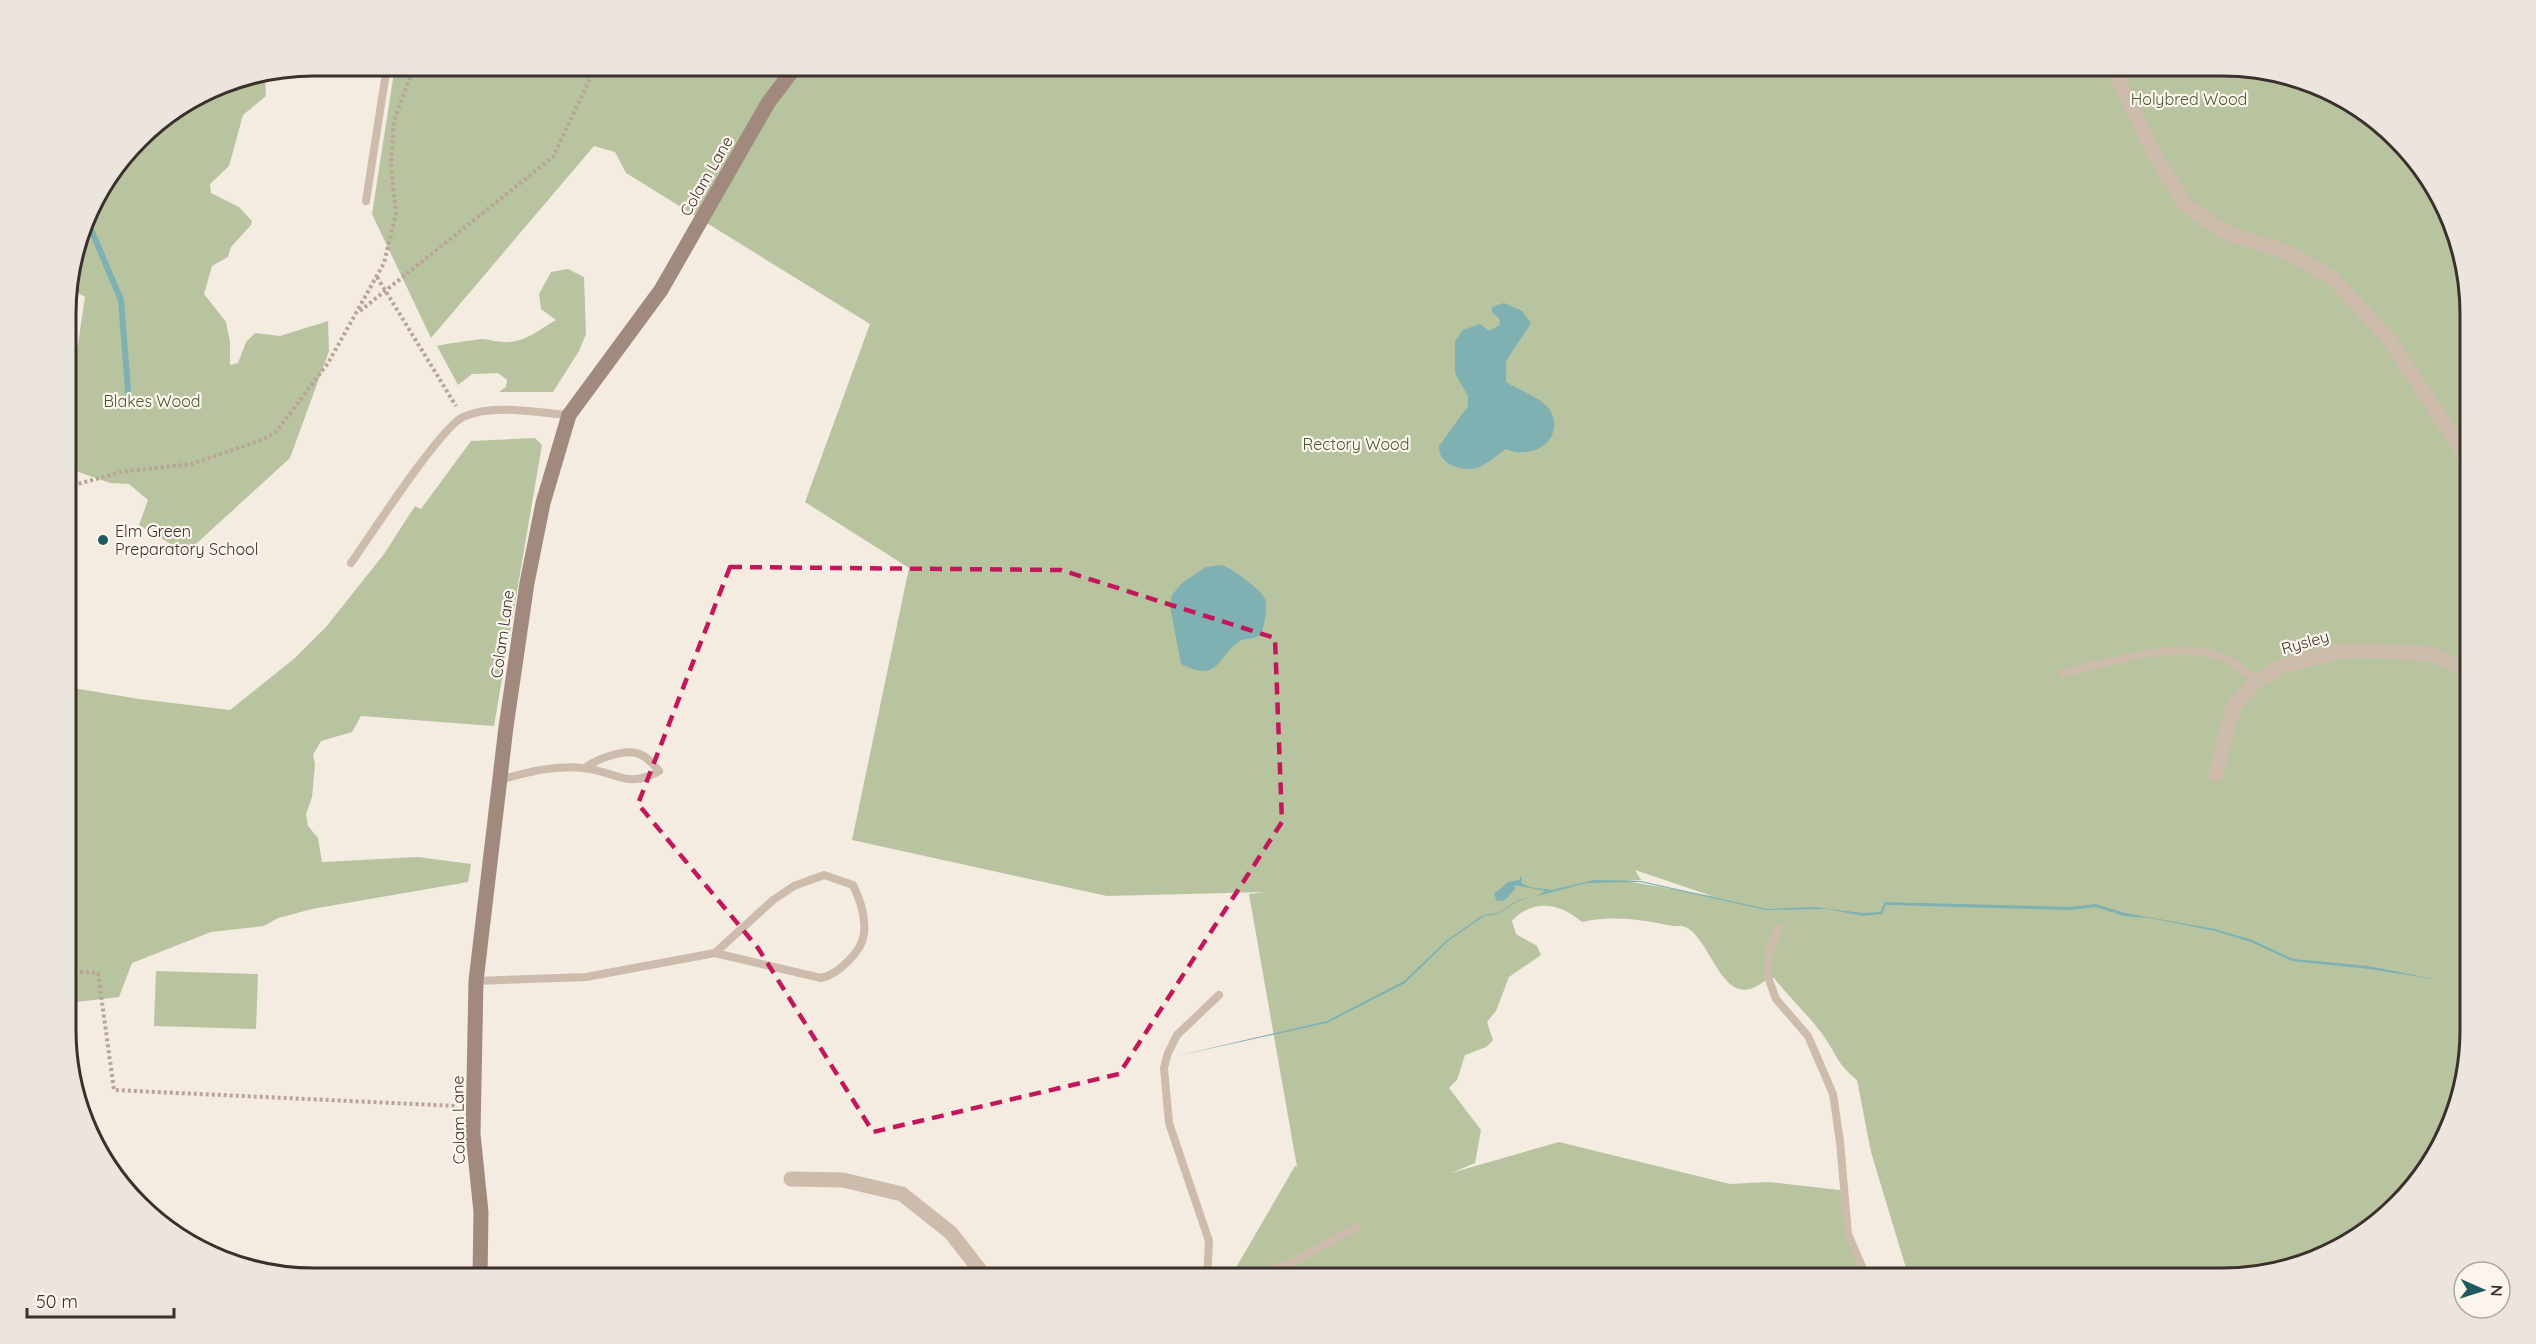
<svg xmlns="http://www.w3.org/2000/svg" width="2536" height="1344" viewBox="0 0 2536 1344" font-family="Quicksand,sans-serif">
	<rect width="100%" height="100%" fill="#f4ebe1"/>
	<g fill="#b8c4a0" fill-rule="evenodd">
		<path d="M395 66H2221L2332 92 2386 128 2428 176 2468 283 2470 1030 2444 1140 2408 1194 2359 1236 2301 1265 2237 1277 1909 1278 1871 1152 1857 1080C1837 1064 1837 1055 1823 1035 1809 1016 1790 998 1774 978L1769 977C1721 1022 1713 933 1682 926 1679 925 1676 927 1673 926 1640 920 1616 915 1582 922 1560 903 1533 898 1512 921L1516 934 1537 946 1541 955 1509 977 1496 1011 1487 1022 1493 1040 1486 1047 1465 1055 1457 1080 1449 1088 1481 1130 1475 1163 1451 1173 1559 1142 1730 1184 1768 1182 1840 1190 1850 1243 1866 1278H1230L1295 1166 1297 1167 1249 894 1266 892 1107 896 852 840 909 568 805 502 870 324 626 173 615 152 594 146 431 338 372 214ZM1635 870 1712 896 1626 881 1641 880Z"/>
		<polygon points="265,76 266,96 243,115 229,166 210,184 211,193 239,207 252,221 251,225 231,247 228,257 212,266 204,294 226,322 230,342 230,365 238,363 246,342 255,333 280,336 328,321 329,351 290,458 186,553 139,525 148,500 129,484 110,483 67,468 67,393 78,344 85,297 75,291 68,293 92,205 150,128 220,85"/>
		<path d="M568 269 584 277 586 334 579 351 553 392H499L506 387 507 380 498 373 472 374 458 385 437 346C439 345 480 339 482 339 491 340 501 343 510 342 527 341 541 328 556 320L541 309 539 294 551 272Z"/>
		<polygon points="535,438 542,445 494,726 361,716 352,732 321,741 313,755 315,764 312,797 306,814 308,826 318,838 322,862 418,857 471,864 468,882 312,909 278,918 264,926 211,932 132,963 119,997 68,1003 67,687 139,699 230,710 295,658 326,627 384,554 415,506 421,509 471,441"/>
		<polygon points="156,971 258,974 256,1029 154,1026"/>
	</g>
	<g fill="#7fb0b2">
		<path d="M1504 303 1522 311 1531 323 1506 361V382C1518 390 1547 399 1552 414 1563 443 1529 460 1506 449 1486 463 1476 476 1451 465 1443 461 1439 455 1439 446L1468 406V396L1455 373V341L1463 330 1480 324 1489 331 1500 325 1499 318 1492 312V307Z"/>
		<path d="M1222 565C1231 568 1262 590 1265 599 1267 606 1265 626 1262 632 1257 641 1245 637 1238 642 1215 661 1218 682 1181 664L1170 606 1172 595 1182 583 1206 567Z"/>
		<polygon points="1520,876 1522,879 1521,883 1530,887 1552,890 1594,880 1641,881 1767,909 1815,907 1863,913 1880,912 1885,902 2070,907 2096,904 2125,913 2215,929 2252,940 2293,959 2369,966 2439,980 2369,969 2292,961 2251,942 2215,931 2150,918 2124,916 2096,907 2070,910 1886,905 1882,914 1863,916 1828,909 1766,910 1640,882 1587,883 1518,901 1498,914 1484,916 1448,941 1405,983 1327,1023 1172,1057 1327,1021 1404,981 1447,940 1483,915 1498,913 1518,900 1534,897 1546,891 1515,885 1515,889 1505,900 1497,901 1494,894 1508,882 1520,880"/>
	</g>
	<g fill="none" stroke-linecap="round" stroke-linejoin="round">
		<polyline stroke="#7fb0b2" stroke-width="6" points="87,220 121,300 129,403"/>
		<g stroke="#b9a596" stroke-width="4" stroke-dasharray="3 3" stroke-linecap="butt">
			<polyline points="377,277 456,406"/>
			<polyline points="360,311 553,157 596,66"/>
			<polyline points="67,487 121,472 191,464 262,440 276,432 328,363 384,263 396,213 391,165 394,121 414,66"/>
			<polyline points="68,971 98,973 114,1090 457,1106"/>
		</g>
		<g stroke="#cdbbac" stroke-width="8">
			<polyline points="366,201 387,66"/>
			<path d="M351 563C371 535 439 429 463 417 493 403 537 413 569 415"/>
			<path d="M2063 673C2110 663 2182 637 2227 659 2237 664 2247 674 2256 681"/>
			<path d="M500 780C527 772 555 765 583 768 616 771 627 790 659 771 653 764 646 755 636 753 622 750 596 759 585 768"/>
			<polyline points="1779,928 1769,951 1768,977 1776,999 1808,1036 1833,1094 1840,1142 1848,1234 1867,1278"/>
			<path d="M476 981 586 977 715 953 773 900 794 886 824 875 853 885C860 900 866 916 864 934 862 952 837 975 821 978L715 953"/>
			<polyline points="1207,1278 1209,1241 1169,1123 1164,1068 1168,1053 1177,1035 1219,995"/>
			<polyline points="1243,1278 1289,1264 1357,1227"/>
		</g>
		<g stroke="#cdbbac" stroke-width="15">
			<polyline points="2112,66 2152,150 2186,206 2229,234 2289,253 2332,278 2388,338 2468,460"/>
			<polyline points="2216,775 2233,707 2256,681 2285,665 2341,651 2383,651 2430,654 2469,671"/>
			<polyline points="791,1179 843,1180 902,1194 951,1233 986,1278"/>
		</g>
		<polyline stroke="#a18a7d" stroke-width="15" points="480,1278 481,1212 473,1134 476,981 506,727 527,583 543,503 569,415 661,290 768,103 796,66"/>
	</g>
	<path fill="none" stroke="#c2185b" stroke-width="4.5" stroke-dasharray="12 8" stroke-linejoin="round" d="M730 567 1061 570 1275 638 1282 822 1119 1074 873 1132 758 948 638 804Z"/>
	<circle fill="#1f5a5e" stroke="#fbf5ee" stroke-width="2" cx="103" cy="540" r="6"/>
	<g text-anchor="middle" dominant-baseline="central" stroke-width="4.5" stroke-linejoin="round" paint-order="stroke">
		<g font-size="16" fill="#4a5a2e" stroke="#fbf5ee">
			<text x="2189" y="99">Holybred Wood</text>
			<text x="152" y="401">Blakes Wood</text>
			<text x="1356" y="444">Rectory Wood</text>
		</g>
		<g font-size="16" fill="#3b302b" stroke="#fbf5ee">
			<text transform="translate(706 176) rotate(-60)">Colam Lane</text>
			<text transform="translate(502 634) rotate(-82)">Colam Lane</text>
			<text transform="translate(2305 642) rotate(-16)">Rysley</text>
			<text transform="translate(458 1120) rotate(-91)">Colam Lane</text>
		</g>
		<g font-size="16" fill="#3b302b" stroke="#fbf5ee" text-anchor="start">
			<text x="115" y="531">Elm Green<tspan x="115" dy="18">Preparatory School</tspan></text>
		</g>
	</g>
	<path d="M0 0H2536V1344H0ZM314 76H2222A238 238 0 0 1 2460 314V1030A238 238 0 0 1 2222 1268H314A238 238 0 0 1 76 1030V314A238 238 0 0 1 314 76Z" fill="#ece5de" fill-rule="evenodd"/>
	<path fill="none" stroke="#3b302b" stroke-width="3" d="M314 76H2222A238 238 0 0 1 2460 314V1030A238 238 0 0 1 2222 1268H314A238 238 0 0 1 76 1030V314A238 238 0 0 1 314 76Z"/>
	<g transform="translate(2482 1290) rotate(93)"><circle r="28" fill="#fbf5ee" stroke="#aea6a0" stroke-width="1.5"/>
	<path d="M0-4.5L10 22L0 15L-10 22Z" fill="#1f5a5e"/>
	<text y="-9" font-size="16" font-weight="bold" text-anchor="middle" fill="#3b302b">N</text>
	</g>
	<path d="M27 1308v9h147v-9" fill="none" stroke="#3b302b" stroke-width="3"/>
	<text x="36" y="1308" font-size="18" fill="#3b302b" stroke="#fbf5ee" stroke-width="4.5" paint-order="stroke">50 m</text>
</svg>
